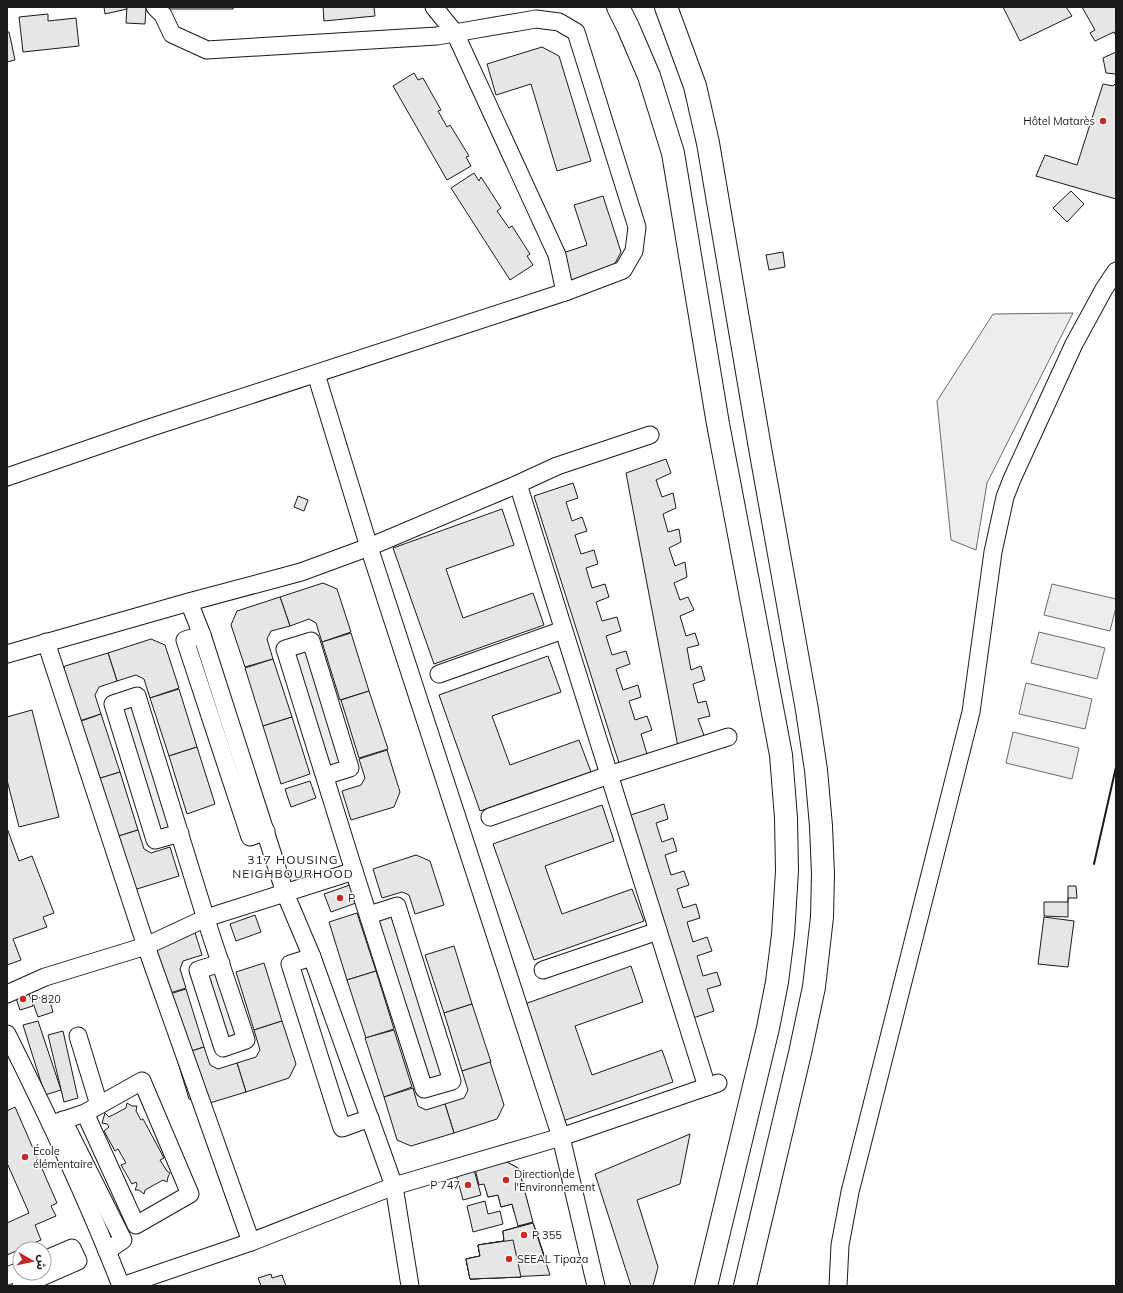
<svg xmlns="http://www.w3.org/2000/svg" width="1123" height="1293" viewBox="0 0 1123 1293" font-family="Mulish,'Noto Sans Arabic',sans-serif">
	<rect width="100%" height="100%" fill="#fff"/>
	<g fill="#ededed" stroke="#6a6a6a">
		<polygon points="1073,313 987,483 976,550 951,540 937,401 993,314"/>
		<polygon points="1052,584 1116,599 1116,607 1110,631 1044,615"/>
		<polygon points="1039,632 1105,648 1097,679 1031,663"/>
		<polygon points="314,635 356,771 322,781 280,646"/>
		<polygon points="1026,683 1092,699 1085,729 1019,714"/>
		<polygon points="141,690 185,836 153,846 107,701"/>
		<polygon points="1013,732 1079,748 1072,779 1006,763"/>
		<polygon points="399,900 458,1083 421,1095 363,912"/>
		<polygon points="223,957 251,1043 220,1053 193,967"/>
	</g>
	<g fill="#e6e6e6" stroke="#1a1a1a">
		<polygon points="104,7 126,7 127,9 105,14"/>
		<polygon points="127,7 146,7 145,24 126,23"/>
		<rect x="164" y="7" width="69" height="2"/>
		<polygon points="323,7 374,7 375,16 324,21"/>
		<polygon points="1003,7 1066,7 1072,16 1020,41"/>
		<polygon points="1082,7 1116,7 1116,36 1114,32 1095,41 1090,33 1095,30"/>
		<polygon points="48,14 48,21 76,18 79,46 23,52 19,17"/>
		<polygon points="7,32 9,32 15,60 7,62"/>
		<polygon points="542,47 559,56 591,161 557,171 531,84 496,95 487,64"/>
		<polygon points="1116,52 1116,74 1106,73 1103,58"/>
		<polygon points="414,73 418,80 423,78 441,110 438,111 447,127 450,125 469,156 466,157 471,166 447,180 393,86"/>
		<polygon points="1116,83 1116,199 1036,176 1045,155 1077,165 1103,84 1113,86"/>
		<polygon points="474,173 479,181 481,177 501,208 497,211 509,228 512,226 530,254 527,256 533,265 510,280 451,188"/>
		<polygon points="1071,191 1084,204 1067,222 1053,208"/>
		<polygon points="603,196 621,252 612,269 563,285 554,256 587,245 574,205"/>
		<polygon points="783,252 785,267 769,270 766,255"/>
		<polygon points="666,459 671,473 656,480 662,497 673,493 676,508 663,514 668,532 679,529 681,542 669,548 675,566 685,562 687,577 674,583 680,600 688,597 694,610 680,616 686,636 695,633 699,645 687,648 691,670 701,666 705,680 693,684 698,703 706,701 710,716 698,719 705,738 678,747 626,473"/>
		<polygon points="573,483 578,498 566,502 572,521 582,517 587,531 575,535 581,554 594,550 598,564 586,568 592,588 605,584 609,597 596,602 602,621 617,617 621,631 606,636 612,655 626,651 630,664 616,669 623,690 638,685 641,697 629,701 635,720 647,716 652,730 641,734 647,754 619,763 534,496"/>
		<polygon points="298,496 308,500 304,511 294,507"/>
		<polygon points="502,509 514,545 446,569 463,618 533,593 544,625 434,664 393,548"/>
		<polygon points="323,583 337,589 351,632 322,642 316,623 309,619 290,626 280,597"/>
		<polygon points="280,597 290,626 271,631 267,639 273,659 245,667 231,625 237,611"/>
		<polygon points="351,633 369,691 340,700 322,642"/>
		<polygon points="151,639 165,645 179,688 150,698 144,679 136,675 117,681 108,653"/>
		<polygon points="108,653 117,681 99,687 95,695 101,714 73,723 59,681 65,666"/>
		<polygon points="548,656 561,692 492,716 510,765 579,740 591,772 480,811 439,695"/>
		<polygon points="273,659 292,717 263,726 245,668"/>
		<polygon points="179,689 197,747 169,756 150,698"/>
		<polygon points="369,691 388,749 359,758 341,700"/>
		<polygon points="32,710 59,817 19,827 7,780 7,717"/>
		<polygon points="101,714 120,772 91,781 73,724"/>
		<polygon points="292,717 310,774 281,784 263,726"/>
		<polygon points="197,747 215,804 187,814 169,756"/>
		<polygon points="387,750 400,792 394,807 351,820 342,791 361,785 365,778 359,759"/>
		<polygon points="120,772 138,830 109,839 91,781"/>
		<polygon points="310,781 316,798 291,807 285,789"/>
		<polygon points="664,804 668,819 656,823 662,842 673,838 677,851 665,855 671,875 684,871 689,885 677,889 683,908 696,904 700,918 687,922 693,942 707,937 712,951 697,956 703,976 717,972 721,985 707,989 714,1011 690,1019 625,817"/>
		<polygon points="602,805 614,841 545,866 562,914 632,889 644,921 534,960 493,844"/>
		<polygon points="7,828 19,861 32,856 54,913 43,917 47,927 13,939 21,960 7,965"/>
		<polygon points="138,830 144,849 151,853 170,847 179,876 137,889 123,883 109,839"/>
		<polygon points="416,855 430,861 444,905 415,914 409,895 402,892 382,898 373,869"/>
		<polygon points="350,885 356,903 331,912 324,894"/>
		<polygon points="1068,886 1076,886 1077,898 1068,898 1068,917 1044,916 1044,902 1068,902"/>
		<polygon points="357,913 376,971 347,980 329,922"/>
		<polygon points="255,915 261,932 236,941 230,924"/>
		<polygon points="1044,917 1074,921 1068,967 1038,964"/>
		<polygon points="193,926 202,955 183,961 180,969 186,988 157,997 150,940"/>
		<polygon points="454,946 472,1004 444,1013 425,955"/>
		<polygon points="264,963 282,1021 254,1030 236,972"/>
		<polygon points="631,966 643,1002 575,1026 592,1075 662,1050 673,1082 563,1121 522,1005"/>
		<polygon points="376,971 394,1029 366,1038 347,980"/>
		<polygon points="27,987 33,1006 20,1010 14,992"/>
		<polygon points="186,989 204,1047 176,1056 157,998"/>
		<polygon points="48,995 53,1012 38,1017 32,1000"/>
		<polygon points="472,1004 491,1062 462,1071 444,1013"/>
		<polygon points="38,1021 61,1090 45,1095 23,1025"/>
		<polygon points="282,1021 296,1064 289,1078 246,1092 237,1063 256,1057 260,1050 254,1030"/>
		<polygon points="394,1030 412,1087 384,1097 365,1038"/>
		<polygon points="63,1031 78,1098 64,1102 48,1035"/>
		<polygon points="204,1047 210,1065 218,1069 237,1063 246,1092 203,1105 189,1099 176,1056"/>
		<polygon points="490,1062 504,1105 497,1119 454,1133 445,1104 464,1098 468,1090 462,1071"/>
		<polygon points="413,1088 418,1106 426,1110 445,1104 454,1133 411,1146 397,1140 384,1097"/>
		<polygon points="127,1103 132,1106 137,1106 136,1111 141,1120 143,1119 164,1158 160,1160 167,1171 170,1173 168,1177 167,1182 163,1180 145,1190 144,1194 139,1190 135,1190 137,1185 136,1182 132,1184 121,1165 126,1163 118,1149 115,1151 104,1131 109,1127 107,1124 102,1123 105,1113 109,1117 126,1108"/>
		<polygon points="15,1107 57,1203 51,1206 56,1216 35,1225 41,1240 7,1255 7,1223 29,1213 7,1163 7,1111"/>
		<polygon points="690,1134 680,1184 637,1200 658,1267 653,1286 631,1286 595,1174"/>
		<polygon points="505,1161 518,1168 518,1170 519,1170 529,1208 514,1212 512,1204 501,1207 498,1195 488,1197 480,1167"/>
		<polygon points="505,1161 518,1168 518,1170 519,1170 533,1222 518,1226 512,1204 501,1207 498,1195 488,1197 484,1184 479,1185 475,1169"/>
		<polygon points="474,1170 481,1195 463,1200 456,1174"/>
		<polygon points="485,1201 488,1214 500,1211 503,1224 473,1232 467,1206"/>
		<polygon points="533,1223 539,1240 514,1247 510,1229"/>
		<polygon points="533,1223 544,1255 517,1260 521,1277 470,1279 466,1259 480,1256 478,1245 504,1241 503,1231"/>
		<polygon points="533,1223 544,1255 535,1257 538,1270 519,1270 521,1277 470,1279 466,1259 480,1256 478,1245 504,1241 503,1231"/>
		<polygon points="533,1223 550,1275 470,1279 466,1259 480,1256 478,1245 504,1241 503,1231"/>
		<polygon points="513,1240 521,1277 470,1279 466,1259 480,1256 478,1245"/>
		<polygon points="271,1274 272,1278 282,1275 286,1286 261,1286 258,1278"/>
	</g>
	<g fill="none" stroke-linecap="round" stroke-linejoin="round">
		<g stroke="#1a1a1a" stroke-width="19">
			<g id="minor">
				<polyline points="434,7 455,33 557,255 565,292"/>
				<polyline points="316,374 369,547 561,1137 718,1083"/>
				<polyline points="7,477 152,427 565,292 623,270 634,251 637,227 576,32 559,22 536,19 437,36 207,50 172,34 163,15 155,7"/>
				<polyline points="518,484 707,1087"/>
				<polyline points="189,602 202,635 285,893 312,957 394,1186 410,1286"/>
				<polyline points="202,635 185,640 250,837 266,831"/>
				<polyline points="46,642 146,946 251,1242"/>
				<polyline points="7,654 189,602 301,572 369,547 518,484 557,466 650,435"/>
				<polyline points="439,674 563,630"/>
				<polyline points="325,776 350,768 311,641 285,649 354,871 424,1089 452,1081 397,906 369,915"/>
				<polyline points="490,817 609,775 728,737"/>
				<path d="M180 833 155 840 113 704 137 696C160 769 182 843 205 916 218 958 233 999 246 1040L223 1048 198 970 221 963"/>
				<polyline points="312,957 290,964 342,1128 370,1118"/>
				<polyline points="543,970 658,931"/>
				<polyline points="7,994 45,977 146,946 206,918 354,871"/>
				<path d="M7 1034C48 1116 88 1200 121 1286"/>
				<polyline points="78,1036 99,1105"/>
				<polyline points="63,1120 123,1240 107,1251"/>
				<polyline points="52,1124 85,1113 142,1081 190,1194 136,1225 85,1113"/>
				<polyline points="7,1276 20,1271"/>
				<polyline points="21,1286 78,1261 72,1248 44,1260"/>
				<polyline points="122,1286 251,1242 394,1186 561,1137 596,1286"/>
				<polyline points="838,1286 840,1245 850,1192 971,712 993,552 1005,497 1012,479 1074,344 1104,289 1116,271"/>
			</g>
		</g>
		<g stroke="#1a1a1a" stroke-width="24">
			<g id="trunk">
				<polyline points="618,7 628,27 649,76 673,153 718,424 781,755 786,818 787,871 783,935 777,982 768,1028 706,1286"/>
				<polyline points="666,7 695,86 708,143 760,448 807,710 816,770 821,826 823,874 822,917 814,987 800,1053 745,1286"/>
			</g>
		</g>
		<use href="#minor" stroke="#fff" stroke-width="17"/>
		<use href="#trunk" stroke="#fff" stroke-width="22"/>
		<polyline stroke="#1a1a1a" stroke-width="2" points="1094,864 1116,767"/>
	</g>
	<g fill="#c62828" stroke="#fff" stroke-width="1.5">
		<circle cx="1103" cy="121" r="4"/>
		<circle cx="340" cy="898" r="4"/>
		<circle cx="23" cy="999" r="4"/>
		<circle cx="25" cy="1157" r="4"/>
		<circle cx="506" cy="1180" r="4"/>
		<circle cx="468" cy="1185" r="4"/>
		<circle cx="524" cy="1235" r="4"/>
		<circle cx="509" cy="1259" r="4"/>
	</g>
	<g text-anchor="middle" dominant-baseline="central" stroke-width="3" stroke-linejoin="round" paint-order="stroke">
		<g font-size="11" fill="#1a1a1a" stroke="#fff" text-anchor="start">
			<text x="1095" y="121" text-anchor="end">Hôtel Matarès</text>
			<text x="348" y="898">P</text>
			<text x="31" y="999">P 820</text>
			<text x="33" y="1151">École<tspan x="33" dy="13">élémentaire</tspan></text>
			<text x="514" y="1174">Direction de<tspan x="514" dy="13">l'Environnement</tspan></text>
			<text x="460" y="1185" text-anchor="end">P 747</text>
			<text x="532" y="1235">P 355</text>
			<text x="517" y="1259">SEEAL Tipaza</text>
		</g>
		<g font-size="12" letter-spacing="1" fill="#1a1a1a" stroke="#fff">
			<text x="293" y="859">317 HOUSING<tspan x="293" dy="14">NEIGHBOURHOOD</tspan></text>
		</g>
	</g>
	<rect width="1123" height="1293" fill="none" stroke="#1a1a1a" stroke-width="16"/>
	<g transform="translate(32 1261) rotate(99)"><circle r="19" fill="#ffffff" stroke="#a3a3a3"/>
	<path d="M0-3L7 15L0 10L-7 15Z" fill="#c62828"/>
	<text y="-6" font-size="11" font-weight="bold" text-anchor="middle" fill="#1a1a1a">ش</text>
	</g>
</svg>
